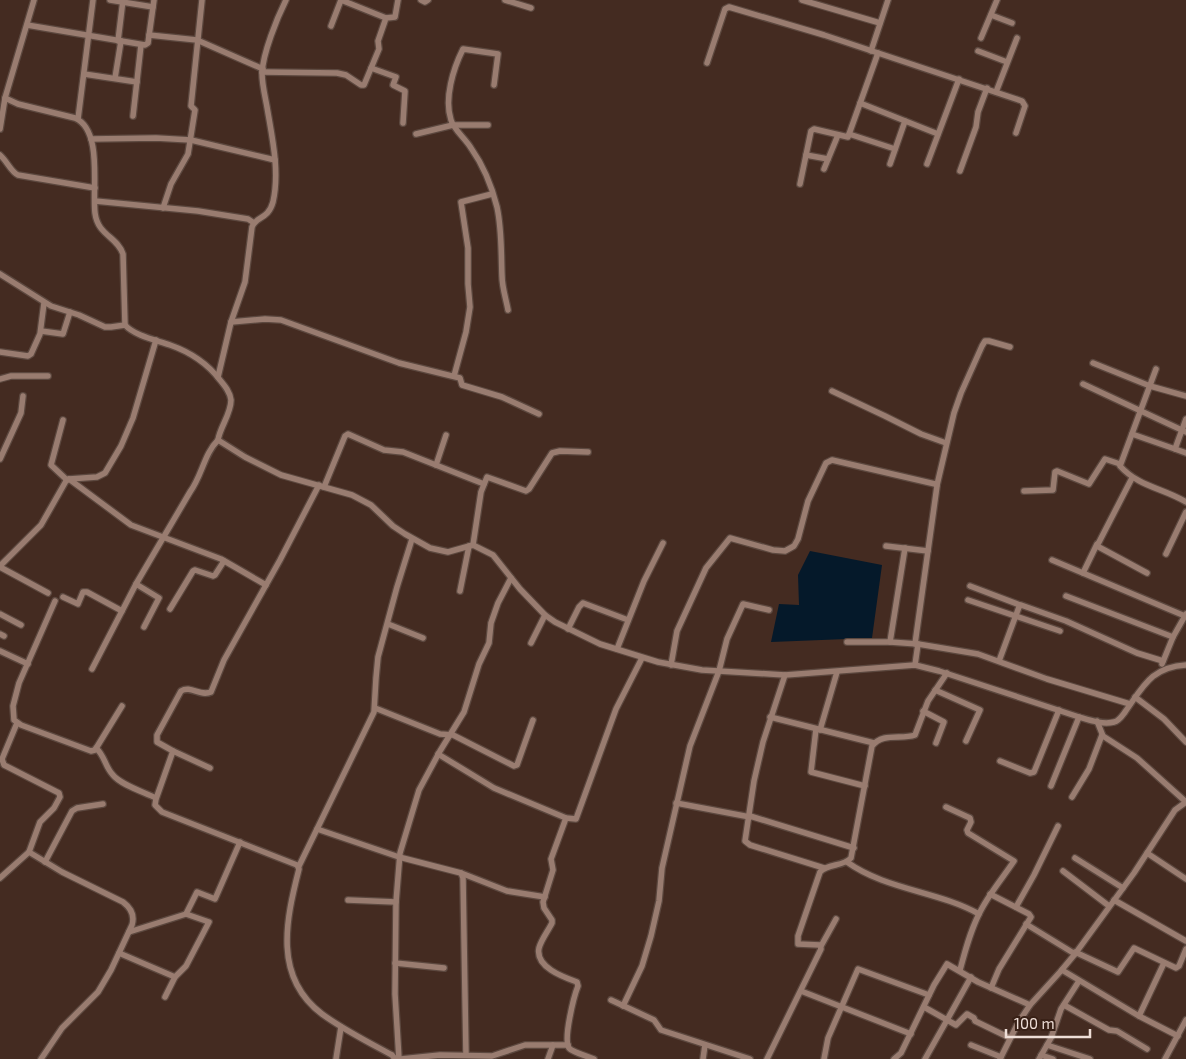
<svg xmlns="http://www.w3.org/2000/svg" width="1186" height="1059" viewBox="0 0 1186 1059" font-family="'Exo 2',sans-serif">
	<rect width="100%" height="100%" fill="#442b21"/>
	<polygon fill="#05192a" points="810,551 882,565 872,638 771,642 779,604 799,605 798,575"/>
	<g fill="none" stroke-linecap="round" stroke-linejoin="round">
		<g stroke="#5c483f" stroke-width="8">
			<g id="street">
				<path d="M34 0 5 98 18 104 75 118C103 130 92 189 95 213 98 236 117 236 123 254L125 325C135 336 156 340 170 345 190 352 207 363 220 380 225 386 230 392 231 400 231 414 220 427 218 440L245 457 281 475 352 495 371 505 393 526 405 534 430 548 448 552 473 545 493 555 520 589 545 615 555 622 600 644 658 662 702 670 785 675 915 665 939 671 1079 717C1089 720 1103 725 1114 722 1119 721 1122 716 1125 712 1143 687 1151 667 1186 665"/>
				<polyline points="110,0 153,7"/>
				<polyline points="341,0 386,18"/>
				<polyline points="421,0 425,2 428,0"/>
				<polyline points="505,0 531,8"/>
				<polyline points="802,0 880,23"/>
				<polyline points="991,15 1012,23"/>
				<polyline points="27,25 145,45 148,43 154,0"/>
				<polyline points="331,26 341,0"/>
				<polyline points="149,35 197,40 263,69"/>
				<polyline points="981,38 997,0"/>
				<polyline points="118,41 123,0"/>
				<polyline points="871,51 888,0"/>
				<polyline points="978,51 1007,62"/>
				<polyline points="707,63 725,9 729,7 824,35 1022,101 1025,106 1016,133"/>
				<polyline points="371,68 396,77 393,85 405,91 403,123"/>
				<polyline points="262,72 337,73 346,75 361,85 364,85 379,49 378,41 386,18 395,17 398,0"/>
				<polyline points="84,74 137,82"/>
				<polyline points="115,78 121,41"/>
				<path d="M494 85 498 54 463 49C453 69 444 99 451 120 454 130 465 138 471 148 483 165 492 187 497 207 502 230 501 253 502 276 502 287 506 299 508 310"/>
				<polyline points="996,92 1017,38"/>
				<polyline points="860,103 938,134"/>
				<polyline points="133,116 141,45"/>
				<polyline points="78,119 93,0"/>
				<polyline points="0,129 5,98"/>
				<polyline points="416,134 453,125 488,125"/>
				<polyline points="849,134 895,149"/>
				<polyline points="91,139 156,138 191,140 275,160"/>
				<path d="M0 155C7 161 11 172 18 175L95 188"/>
				<polyline points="806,155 828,159"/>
				<polyline points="890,164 905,121"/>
				<polyline points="927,164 959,79"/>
				<polyline points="824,169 838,135"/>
				<polyline points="960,171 976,127 978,112 987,88"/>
				<polyline points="800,184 811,131 814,129 848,137 878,53"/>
				<polyline points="95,201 198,211 248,219 254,223"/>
				<polyline points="163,208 171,184 188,154 195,110 191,106 202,0"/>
				<polyline points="0,274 51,306 79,315 105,327 111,327 125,325"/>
				<polyline points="231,322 265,319 281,320 399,363 460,378 462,385 502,397 539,414"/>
				<polyline points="41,331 63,334 70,312"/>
				<polyline points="0,352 28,356 31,354 40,334 44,303"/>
				<polyline points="1093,363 1150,386 1186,396"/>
				<path d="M1156 369 1120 466C1139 487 1163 488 1186 502"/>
				<polyline points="454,376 466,332 470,307 468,284 468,248 461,202 492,194"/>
				<path d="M218 377 231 322 245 282 252 227C256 216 268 220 273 202 280 171 272 137 267 107 265 96 262 84 262 73 263 53 277 18 286 0"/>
				<polyline points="0,379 11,376 48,376"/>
				<polyline points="1083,384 1186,432"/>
				<polyline points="832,391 885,416 921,434 946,443"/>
				<polyline points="63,420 51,465 67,480"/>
				<polyline points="1132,434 1175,449 1186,419"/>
				<polyline points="1175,449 1186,453"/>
				<polyline points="0,459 21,413 23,396"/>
				<polyline points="436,465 446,435"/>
				<polyline points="1132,478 1097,546 1147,573"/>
				<polyline points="69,479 131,525 221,559 266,585"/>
				<path d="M319 485 280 560 224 660 211 692C200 697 191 685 181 691L157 735V742L173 751 156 799 155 805 162 812 297 865 299 869C286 920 273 977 322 1014 344 1030 368 1042 392 1055L395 1059"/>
				<polyline points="937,485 954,413 961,393 982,346 985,341 989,341 1010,347"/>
				<polyline points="324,487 345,436 348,434 384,450 403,452 484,484"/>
				<polyline points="1024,491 1053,490 1055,472 1057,471 1089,484 1105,459 1120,464"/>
				<polyline points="473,545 481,492 487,477 526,491 529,489 552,453 560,451 588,452"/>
				<polyline points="886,546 928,551"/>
				<polyline points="1166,554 1186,512"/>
				<polyline points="1052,560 1185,616"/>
				<polyline points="0,566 41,525 66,481 69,479 97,477 105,473 121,446 133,418 156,340"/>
				<polyline points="0,567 48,593"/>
				<polyline points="1083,573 1097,544"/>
				<polyline points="136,584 159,598 144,627"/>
				<polyline points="970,586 1020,605"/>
				<polyline points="460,591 469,546"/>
				<polyline points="1066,596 1173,637"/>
				<polyline points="63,597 78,604 83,592 87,592 122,611"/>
				<polyline points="968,600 1060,631"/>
				<polyline points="55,601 19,683 13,706 14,720 21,725 91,751 95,750 122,706"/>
				<polyline points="170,609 193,571 195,570 213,576 215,575 224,561"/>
				<polyline points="0,614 21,625"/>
				<polyline points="388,624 423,638"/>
				<polyline points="568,629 579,607 583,603 628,620"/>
				<polyline points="0,634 4,636"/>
				<polyline points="847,642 890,642 918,644 978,654 1047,679 1130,704"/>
				<polyline points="890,642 905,548"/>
				<polyline points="531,643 545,615"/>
				<polyline points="617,649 644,581 663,543"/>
				<polyline points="0,651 28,664"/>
				<polyline points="999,661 1019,607 1021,605 1066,621 1137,653 1163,661"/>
				<polyline points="1162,664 1173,637 1186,614"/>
				<polyline points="671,665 677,631 706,568 730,538 773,550 785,551 794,546 798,539 808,501 826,463 832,460 935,484 937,486 915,644"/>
				<polyline points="915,665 918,644"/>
				<path d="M92 669 136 584 190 492C202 476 204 454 218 440"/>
				<polyline points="785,675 763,742 754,781 745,841 750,845 824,868"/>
				<polyline points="935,690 980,710 966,741"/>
				<polyline points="1135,697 1164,719 1186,742"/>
				<polyline points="375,708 440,734 453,735 514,766 517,765 533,720"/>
				<polyline points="923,711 944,722 936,743"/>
				<polyline points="770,717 874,743"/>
				<polyline points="1097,721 1103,736 1137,758 1186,802"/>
				<polyline points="816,729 811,772 865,786"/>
				<polyline points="820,730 837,672"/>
				<path d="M96 748C105 756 105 767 113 775 121 785 144 792 156 798"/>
				<polyline points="173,751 210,768"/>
				<polyline points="438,754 494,788 566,818 576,819 616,709 642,658"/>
				<polyline points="1000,761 1030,773 1034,772 1059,710"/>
				<polyline points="1051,786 1079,717"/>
				<polyline points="1072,797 1089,769 1102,735"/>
				<polyline points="676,803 750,817"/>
				<path d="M946 807 970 818 971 822 967 830 968 833 1014 861C1002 879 988 895 979 914 970 932 965 951 960 970"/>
				<polyline points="750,816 854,848"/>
				<path d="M566 818 551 859 553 870 543 902 544 908 552 920V923C548 931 541 940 539 948 535 967 563 977 577 982L578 986C574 996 563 1039 569 1048 572 1052 589 1057 594 1059"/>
				<polyline points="317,829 399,857 461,873 463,878 466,1055"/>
				<path d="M29 852 62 872 123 902C131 908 135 915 132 925L111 970 98 992 62 1028 41 1059"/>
				<polyline points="1147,853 1186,879"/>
				<polyline points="1075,858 1123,888"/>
				<polyline points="45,862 72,811 77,808 103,804"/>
				<path d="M847 862C886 890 938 891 979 914"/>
				<polyline points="299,866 374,712 376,678 378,657 397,587 412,539"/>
				<polyline points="1063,871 1109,906"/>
				<polyline points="461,873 507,891 545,897"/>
				<polyline points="0,878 29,852 40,822 54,808 60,797 59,793 4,765 2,759 17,723"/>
				<polyline points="990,894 1029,914 1031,917 999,969 991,988"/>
				<polyline points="348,900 396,902"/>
				<polyline points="1114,900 1186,941"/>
				<polyline points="1016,907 1034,875 1058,826"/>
				<polyline points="1026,924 1075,954"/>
				<polyline points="129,932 186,914 197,892 215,899 240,842"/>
				<polyline points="821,946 836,919"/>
				<polyline points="1075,952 1118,972 1134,948 1176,968 1179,966 1186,949"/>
				<polyline points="119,953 175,977"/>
				<polyline points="395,963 444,968"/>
				<polyline points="1062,970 1139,1016 1178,1036"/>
				<polyline points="801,991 911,1034"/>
				<polyline points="165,997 175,977 186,966 209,922 186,914"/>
				<polyline points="611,1000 654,1020 661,1030 750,1059"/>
				<polyline points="1064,1005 1109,1030 1117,1031 1147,1049"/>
				<polyline points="623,1006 642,966 651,936 659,901 662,868 690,746 719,671 727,639 743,604 769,610"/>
				<polyline points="924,1007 956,1025 967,1014 974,1018 975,1021 1010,1038"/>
				<polyline points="1139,1016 1164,963"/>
				<polyline points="947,1020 971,977"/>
				<polyline points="971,1045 1001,1057"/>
				<polyline points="1047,1045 1090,1059"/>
				<polyline points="1041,1055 1053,1059"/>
				<polyline points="336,1059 341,1027"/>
				<polyline points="399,1059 395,994 396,902 400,853 419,790 440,751 464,712 479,664 489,643 491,623 498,603 511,578"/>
				<polyline points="401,1059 440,1055 492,1056 525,1045 568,1045"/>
				<polyline points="548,1059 553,1045"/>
				<polyline points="703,1059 705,1045"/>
				<path d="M767 1059 821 949 820 945 798 944V936L820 872C828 863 843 867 851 858L872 746C883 732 901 740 915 735L928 701 947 673"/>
				<polyline points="824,1059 828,1038 858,969 929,995"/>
				<polyline points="894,1059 901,1053 934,985 947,964 978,982 1030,1005"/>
				<polyline points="925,1059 947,1020"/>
				<polyline points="1000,1059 1018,1023 1030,1005 1060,972 1075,954 1134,873 1175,810 1186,802"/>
				<polyline points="1039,1059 1051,1038 1061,1009 1079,981"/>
				<polyline points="1165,1059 1186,1020"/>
			</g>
		</g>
		<use href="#street" stroke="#997c70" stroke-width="5.5"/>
	</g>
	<path d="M1006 1029v8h84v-8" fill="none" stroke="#eeded7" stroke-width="2.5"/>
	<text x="1014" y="1029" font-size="15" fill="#eeded7" stroke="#392117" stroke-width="4" paint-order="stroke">100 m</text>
</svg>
